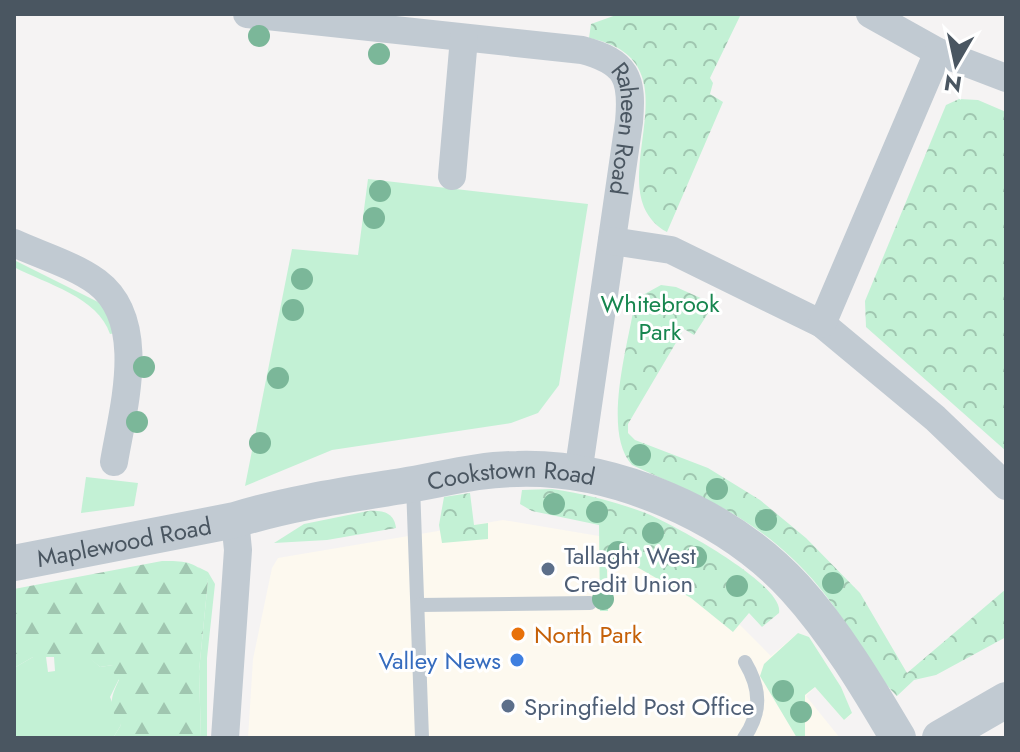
<svg xmlns="http://www.w3.org/2000/svg" width="1020" height="752" viewBox="0 0 1020 752" font-family="Jost,sans-serif">
	<defs>
		<pattern id="forest-firs" width="22" height="20" patternUnits="userSpaceOnUse" patternTransform="scale(2)"><rect width="22" height="20" fill="#c3f1d5"/><path d="M5 1l3.5 6h-7zM16 11l3.5 6h-7z" fill="#a0c6b0"/></pattern>
		<pattern id="park-crowns" width="20" height="18" patternUnits="userSpaceOnUse" patternTransform="scale(2)"><rect width="20" height="18" fill="#c3f1d5"/><path d="M2 6a3 3 0 1 1 6 0M12 15a3 3 0 1 1 6 0" fill="none" stroke="#a0c6b0"/></pattern>
	</defs>
	<rect width="100%" height="100%" fill="#f5f3f3"/>
	<polygon fill="#fdf9ef" points="503,520 599,536 617,544 716,601 771,656 798,633 809,637 841,687 852,714 844,720 815,687 806,696 840,738 248,738 253,659 272,568 278,558"/>
	<g fill="#c3f1d5">
		<polygon points="368,179 588,204 559,385 538,413 511,423 332,450 245,486 292,249 358,255"/>
		<path d="M14 260 102 304 116 333 110 334C98 297 46 284 14 267Z"/>
		<polygon points="86,477 138,483 134,506 81,513"/>
		<polygon points="198,567 208,572 215,584 207,658 207,738 201,738 199,671 208,580"/>
		<polygon points="798,633 809,637 841,687 852,713 844,720 815,687 805,695 805,738 797,738 760,676 764,664"/>
		<polygon points="33,657 46,657 48,672 55,671 54,657 89,657 100,667 113,665 119,679 110,697 121,725 113,738 14,738 14,668"/>
	</g>
	<path fill="url(#forest-firs)" d="M162 561C180 561 199 560 208 580L199 671 201 738H113L121 725C108 708 110 698 119 680L113 672V665L100 667 88 657H33L14 668V589Z"/>
	<g fill="url(#park-crowns)">
		<path d="M619 14H741L710 78 713 83 710 94 723 102 667 232C592 189 707 62 589 38L591 24Z"/>
		<polygon points="959,99 978,100 1006,112 1006,451 866,327 865,301 946,105"/>
		<path d="M661 285 676 287 714 304 694 335 684 329 628 424V433L635 440 708 468 760 500 806 538 860 593 907 673 1006 589V637L936 675 914 680 897 696C865 664 848 621 819 587 765 522 706 498 632 465 603 433 626 352 633 312L641 296Z"/>
		<path d="M552 489C584 494 613 501 643 512 669 522 785 584 779 613L762 627 749 613 733 632 691 598 623 559 607 570 608 611H600L599 525 532 511 520 504 522 490Z"/>
		<polygon points="470,493 474,525 488,523 488,539 442,543 439,525 444,497"/>
		<path d="M368 511C382 510 394 512 396 528L327 540 274 543 304 524Z"/>
	</g>
	<g fill="none" stroke-linecap="round" stroke-linejoin="round">
		<g stroke="#c1cad2" stroke-width="14">
			<polyline points="413,485 422,738"/>
			<polyline points="418,605 590,603"/>
			<path d="M744 738C762 712 761 689 745 662"/>
		</g>
		<g stroke="#c1cad2" stroke-width="28">
			<path id="s1" d="M247 14 582 50C627 62 633 78 629 122L578 474"/>
			<polyline points="870,14 938,52 1006,78"/>
			<polyline points="452,176 464,38"/>
			<polyline points="612,241 671,250 822,324 935,418 1006,486"/>
			<path d="M14 243C40 255 74 265 97 282 149 321 123 408 114 462"/>
			<polyline points="822,324 938,52"/>
			<polyline points="225,738 238,550 235,520"/>
		</g>
		<g stroke="#c1cad2" stroke-width="36">
			<path id="s2" d="M14 563 235 520C290 503 346 495 402 486 440 480 478 469 517 469 615 466 728 515 795 588 835 632 868 687 898 738"/>
			<polyline points="940,738 1006,700"/>
		</g>
	</g>
	<g fill="#7bb799">
		<circle cx="259" cy="36" r="11"/>
		<circle cx="379" cy="54" r="11"/>
		<circle cx="380" cy="191" r="11"/>
		<circle cx="374" cy="218" r="11"/>
		<circle cx="302" cy="279" r="11"/>
		<circle cx="293" cy="310" r="11"/>
		<circle cx="144" cy="367" r="11"/>
		<circle cx="278" cy="378" r="11"/>
		<circle cx="137" cy="422" r="11"/>
		<circle cx="260" cy="443" r="11"/>
		<circle cx="640" cy="455" r="11"/>
		<circle cx="717" cy="489" r="11"/>
		<circle cx="554" cy="504" r="11"/>
		<circle cx="597" cy="512" r="11"/>
		<circle cx="766" cy="520" r="11"/>
		<circle cx="653" cy="533" r="11"/>
		<circle cx="618" cy="552" r="11"/>
		<circle cx="696" cy="557" r="11"/>
		<circle cx="833" cy="583" r="11"/>
		<circle cx="737" cy="586" r="11"/>
		<circle cx="603" cy="599" r="11"/>
		<circle cx="783" cy="691" r="11"/>
		<circle cx="801" cy="712" r="11"/>
	</g>
	<g fill="#5c6f8a" stroke="#fff" stroke-width="3">
		<circle cx="548" cy="569" r="8"/>
		<circle cx="508" cy="706" r="8"/>
	</g>
	<circle fill="#e8710a" stroke="#fff" stroke-width="3" cx="518" cy="634" r="8"/>
	<circle fill="#3f7fe0" stroke="#fff" stroke-width="3" cx="517" cy="660" r="8"/>
	<g text-anchor="middle" dominant-baseline="central" stroke-width="6" stroke-linejoin="round" paint-order="stroke">
		<g font-size="24" fill="#4a5661" stroke="#fff">
			<text stroke="none"><textPath href="#s1" startOffset="442">Raheen Road</textPath></text>
			<text stroke="none"><textPath href="#s2" startOffset="506">Cookstown Road</textPath></text>
			<text stroke="none"><textPath href="#s2" startOffset="112">Maplewood Road</textPath></text>
		</g>
		<g font-size="24" fill="#17864f" stroke="#fff">
			<text x="660" y="303">Whitebrook<tspan x="660" dy="28">Park</tspan></text>
		</g>
		<g font-size="24" fill="#4e5e75" stroke="#fff" text-anchor="start">
			<text x="564" y="555">Tallaght West<tspan x="564" dy="28">Credit Union</tspan></text>
			<text x="524" y="706">Springfield Post Office</text>
		</g>
		<g font-size="24" fill="#c56008" stroke="#fff" text-anchor="start">
			<text x="534" y="634">North Park</text>
		</g>
		<g font-size="24" fill="#366cbe" stroke="#fff" text-anchor="end">
			<text x="501" y="660">Valley News</text>
		</g>
	</g>
	<rect width="1020" height="752" fill="none" stroke="#4a5661" stroke-width="32"/>
	<g transform="translate(956 64) rotate(189)" stroke="#ffffff" stroke-width="6" paint-order="stroke">
	<path d="M0-6L14 30L0 20L-14 30Z" fill="#4a5661"/>
	<text y="-12" font-size="22" font-weight="bold" text-anchor="middle" fill="#4a5661">N</text>
	</g>
</svg>
